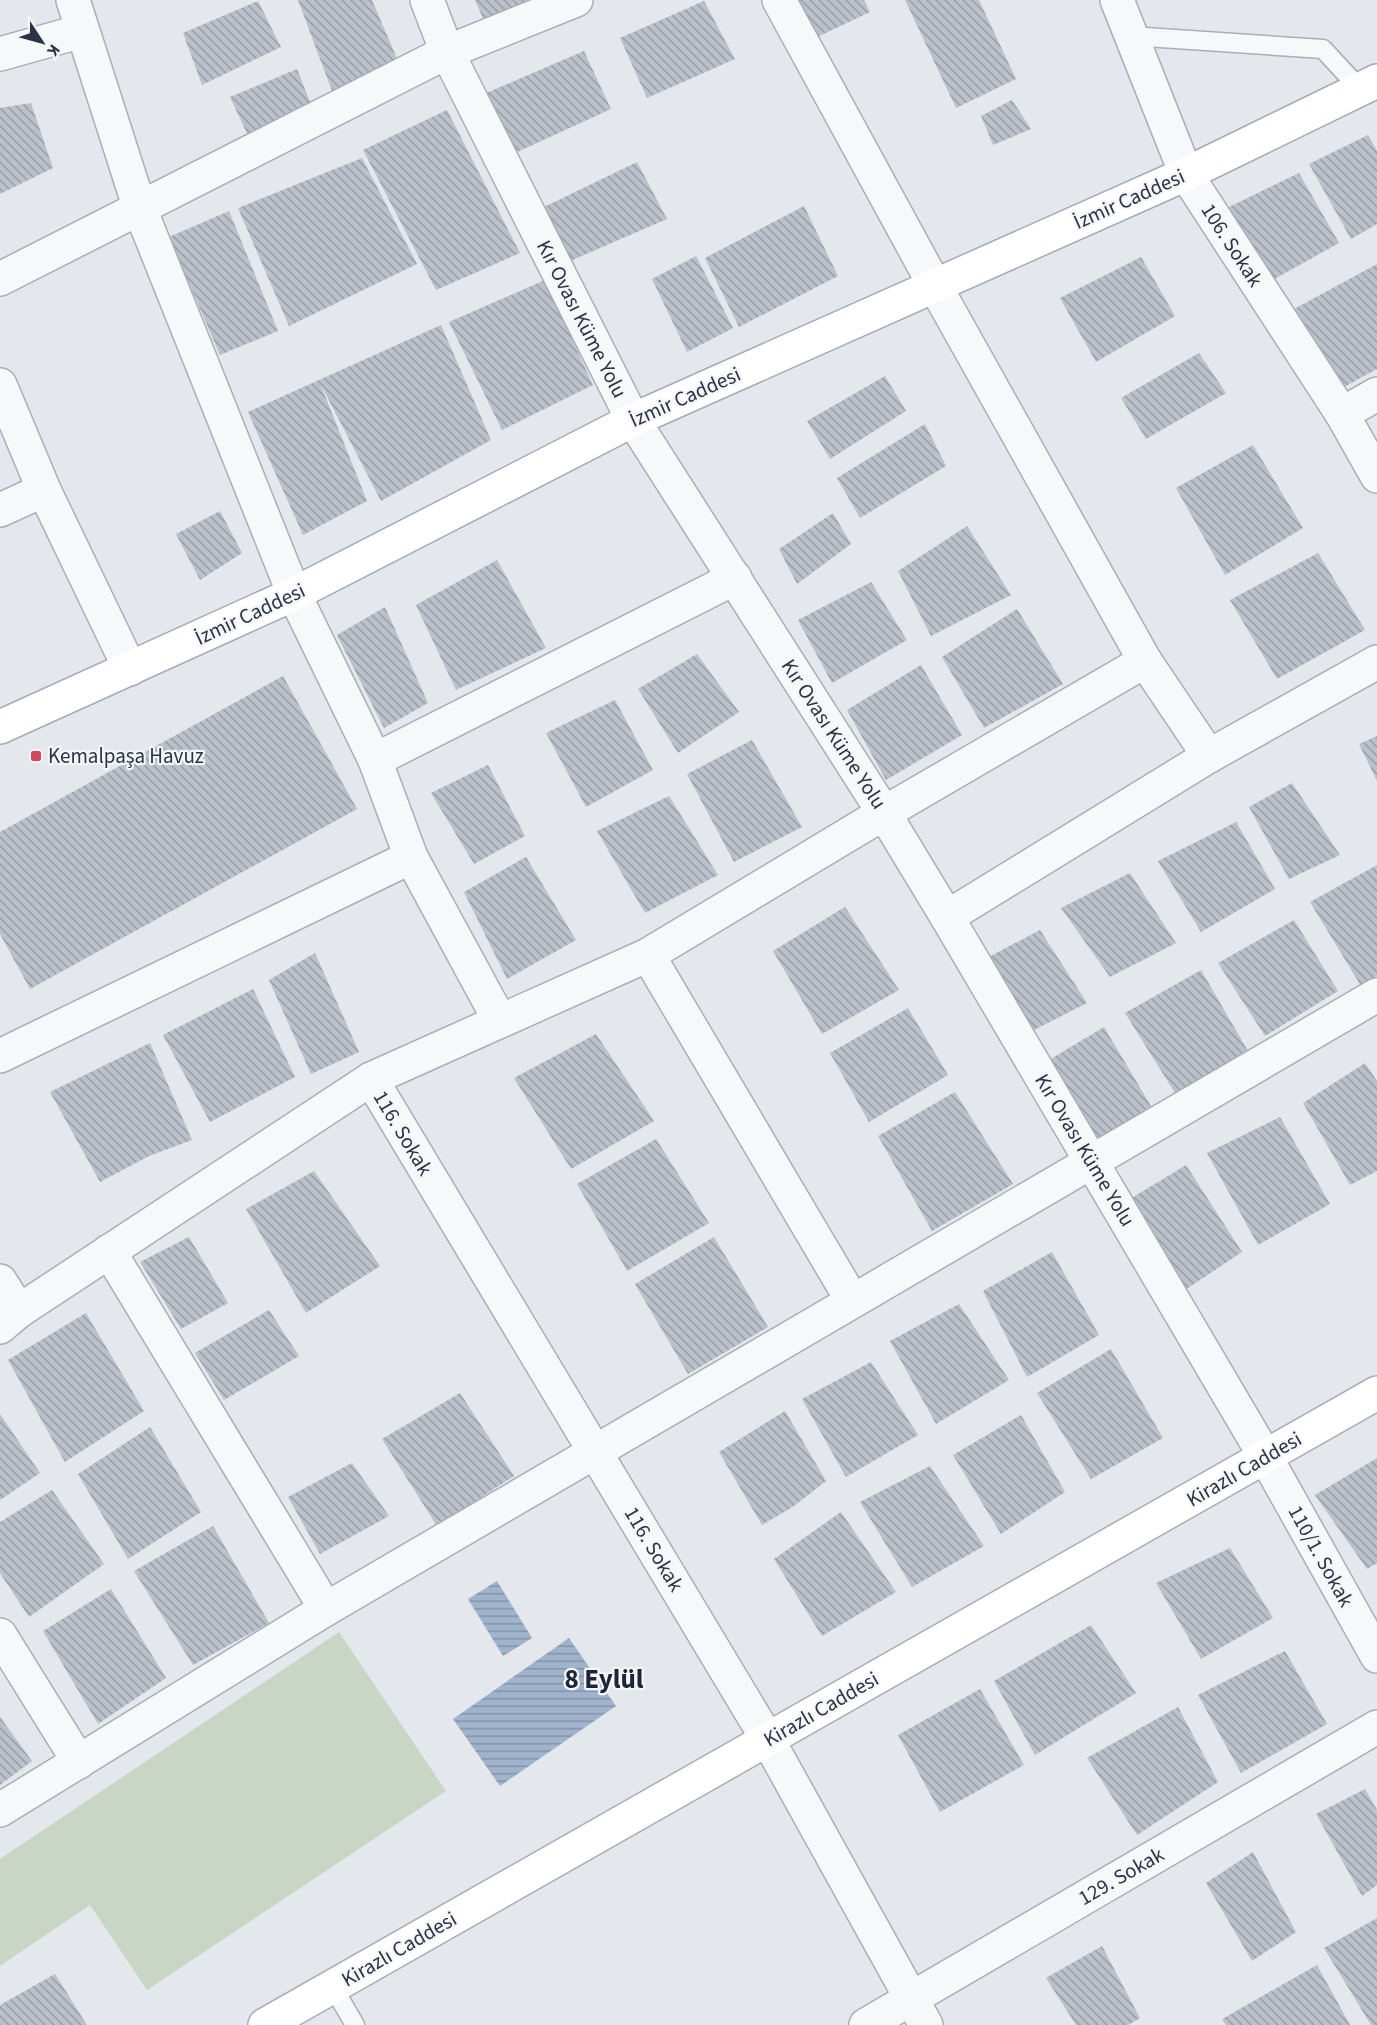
<svg xmlns="http://www.w3.org/2000/svg" width="1377" height="2025" viewBox="0 0 1377 2025" font-family="'Source Sans 3',sans-serif">
	<defs>
		<pattern id="water-rules" width="6" height="5" patternUnits="userSpaceOnUse" patternTransform="scale(1.5)"><rect width="6" height="5" fill="#9fb4cc"/><path d="M0 2.5h6" fill="none" stroke="#8293a7"/></pattern>
		<pattern id="building-back-hatch" width="6" height="6" patternUnits="userSpaceOnUse" patternTransform="scale(1.5)"><rect width="6" height="6" fill="#bbc0ca"/><path d="M-1 5l2 2M0 0l6 6M5-1l2 2" fill="none" stroke="#989da6"/></pattern>
	</defs>
	<rect width="100%" height="100%" fill="#e4e7ec"/>
	<polygon fill="#c9d6c5" points="339,1632 446,1791 147,1990 90,1905 0,1966 0,1859"/>
	<g fill="url(#water-rules)">
		<polygon points="497,1581 532,1638 503,1656 468,1599"/>
		<polygon points="569,1638 616,1706 500,1786 453,1719"/>
	</g>
	<g fill="url(#building-back-hatch)">
		<polygon points="298,0 372,0 398,61 332,91"/>
		<polygon points="475,0 538,0 485,23"/>
		<polygon points="795,0 864,0 870,12 813,39"/>
		<polygon points="905,0 979,0 1016,79 956,108"/>
		<polygon points="258,1 281,47 202,85 183,33"/>
		<polygon points="704,1 735,59 647,98 620,38"/>
		<polygon points="584,51 611,109 513,154 484,94"/>
		<polygon points="297,69 315,115 251,142 230,97"/>
		<polygon points="1012,100 1031,129 993,145 981,116"/>
		<polygon points="31,103 53,168 0,194 0,108"/>
		<polygon points="447,110 520,253 436,290 363,150"/>
		<polygon points="1368,135 1377,151 1377,224 1351,239 1309,164"/>
		<polygon points="362,158 417,264 289,326 238,208"/>
		<polygon points="637,162 667,219 570,261 544,207"/>
		<polygon points="1299,173 1339,243 1271,281 1229,207"/>
		<polygon points="804,206 838,276 739,327 705,258"/>
		<polygon points="229,211 278,331 220,355 169,237"/>
		<polygon points="696,256 733,328 687,352 652,279"/>
		<polygon points="1141,257 1175,316 1096,362 1060,298"/>
		<polygon points="1377,264 1377,369 1331,394 1283,315"/>
		<polygon points="545,280 593,385 502,430 449,322"/>
		<polygon points="441,325 491,440 381,501 320,383 367,501 303,535 248,412"/>
		<polygon points="1199,353 1226,393 1146,439 1121,398"/>
		<polygon points="885,376 906,411 830,459 807,421"/>
		<polygon points="925,424 946,466 860,518 837,478"/>
		<polygon points="1253,445 1303,528 1225,575 1176,488"/>
		<polygon points="220,511 242,553 200,580 176,534"/>
		<polygon points="833,513 851,544 797,584 779,549"/>
		<polygon points="967,526 1011,595 931,636 898,571"/>
		<polygon points="1318,553 1365,630 1277,679 1230,600"/>
		<polygon points="497,560 546,648 456,690 416,605"/>
		<polygon points="871,582 907,640 832,683 798,620"/>
		<polygon points="385,607 428,703 384,728 337,635"/>
		<polygon points="1017,609 1063,684 984,728 942,657"/>
		<polygon points="697,654 739,712 678,753 638,689"/>
		<polygon points="921,665 962,735 886,780 847,710"/>
		<polygon points="283,676 357,809 30,989 0,934 0,832"/>
		<polygon points="615,700 653,770 586,807 546,733"/>
		<polygon points="1377,736 1377,781 1359,744"/>
		<polygon points="752,740 802,827 734,862 687,774"/>
		<polygon points="488,765 525,836 474,864 431,793"/>
		<polygon points="1292,783 1340,855 1289,879 1249,807"/>
		<polygon points="669,796 718,875 645,913 597,831"/>
		<polygon points="1236,822 1275,889 1201,932 1158,861"/>
		<polygon points="526,857 576,940 507,979 464,892"/>
		<polygon points="1377,865 1377,976 1361,986 1310,902"/>
		<polygon points="1130,873 1176,943 1110,977 1061,908"/>
		<polygon points="845,907 899,990 822,1034 773,951"/>
		<polygon points="1294,920 1338,991 1265,1036 1218,963"/>
		<polygon points="1040,930 1087,1003 1030,1032 985,959"/>
		<polygon points="315,953 359,1052 311,1074 269,980"/>
		<polygon points="1201,970 1248,1051 1175,1093 1125,1013"/>
		<polygon points="253,989 295,1077 210,1122 163,1035"/>
		<polygon points="908,1008 948,1075 869,1122 830,1053"/>
		<polygon points="1104,1027 1151,1106 1095,1142 1049,1060"/>
		<polygon points="596,1034 654,1121 571,1169 514,1078"/>
		<polygon points="150,1043 192,1140 149,1156 100,1182 50,1092"/>
		<polygon points="1365,1063 1377,1081 1377,1171 1350,1185 1303,1103"/>
		<polygon points="955,1092 1013,1184 932,1231 878,1136"/>
		<polygon points="1280,1117 1330,1204 1258,1245 1207,1153"/>
		<polygon points="656,1139 709,1223 627,1271 577,1184"/>
		<polygon points="1186,1165 1242,1252 1185,1290 1130,1199"/>
		<polygon points="314,1171 380,1266 306,1313 246,1209"/>
		<polygon points="189,1237 228,1303 181,1329 140,1262"/>
		<polygon points="714,1237 768,1327 688,1374 635,1284"/>
		<polygon points="1052,1252 1099,1335 1027,1377 983,1291"/>
		<polygon points="959,1304 1009,1380 936,1424 890,1341"/>
		<polygon points="269,1310 299,1356 224,1400 195,1353"/>
		<polygon points="86,1313 144,1411 65,1462 8,1360"/>
		<polygon points="1111,1349 1163,1438 1091,1479 1037,1393"/>
		<polygon points="871,1362 918,1435 846,1477 802,1399"/>
		<polygon points="460,1393 514,1476 437,1526 382,1439"/>
		<polygon points="785,1411 826,1481 794,1506 762,1525 719,1452"/>
		<polygon points="0,1414 40,1473 0,1500"/>
		<polygon points="1021,1415 1065,1492 1001,1534 953,1455"/>
		<polygon points="150,1427 201,1512 128,1559 78,1474"/>
		<polygon points="1377,1458 1377,1563 1367,1569 1315,1495"/>
		<polygon points="352,1463 389,1516 320,1554 288,1497"/>
		<polygon points="930,1466 984,1546 912,1587 860,1502"/>
		<polygon points="52,1490 104,1564 29,1617 0,1573 0,1522"/>
		<polygon points="841,1512 896,1592 822,1636 774,1559"/>
		<polygon points="213,1526 269,1623 193,1665 134,1571"/>
		<polygon points="1230,1548 1273,1618 1201,1659 1156,1583"/>
		<polygon points="111,1589 166,1678 98,1724 43,1631"/>
		<polygon points="1091,1625 1136,1693 1035,1755 994,1681"/>
		<polygon points="1285,1651 1327,1724 1241,1773 1198,1695"/>
		<polygon points="980,1689 1024,1765 940,1812 898,1735"/>
		<polygon points="1178,1707 1218,1782 1137,1835 1087,1758"/>
		<polygon points="0,1717 32,1761 0,1785"/>
		<polygon points="1365,1789 1377,1810 1377,1885 1362,1896 1316,1814"/>
		<polygon points="1253,1852 1296,1932 1252,1961 1206,1883"/>
		<polygon points="1377,1918 1377,2025 1371,2025 1324,1948"/>
		<polygon points="1102,1946 1140,2018 1128,2025 1076,2025 1046,1978"/>
		<polygon points="1317,1965 1350,2025 1226,2025 1222,2019"/>
		<polygon points="55,1974 87,2025 0,2025 0,2005"/>
	</g>
	<g fill="none" stroke-linecap="round" stroke-linejoin="round">
		<g stroke="#a9aeb7" stroke-width="21">
			<g id="lane">
				<polyline points="1131,36 1323,49 1360,89"/>
				<polyline points="333,1987 355,2025"/>
			</g>
		</g>
		<g stroke="#a9aeb7" stroke-width="36">
			<g id="street">
				<polyline points="73,0 140,209 294,594 375,760 411,857 500,1021"/>
				<polyline points="427,0 447,52 633,420 884,813 947,917 1265,1456 1377,1656"/>
				<polyline points="779,0 935,286 1145,661 1209,756"/>
				<polyline points="1117,0 1186,174 1342,414 1377,476"/>
				<polyline points="0,54 82,31"/>
				<polyline points="0,279 447,52 576,0"/>
				<polyline points="0,385 44,490 130,669"/>
				<polyline points="1342,414 1377,394"/>
				<polyline points="0,510 44,490"/>
				<polyline points="375,760 735,578"/>
				<polyline points="947,917 1209,756 1377,662"/>
				<polyline points="648,955 852,1300"/>
				<polyline points="0,1056 411,857"/>
				<polyline points="371,1079 768,1740 926,2025"/>
				<polyline points="109,1251 326,1609"/>
				<polyline points="0,1281 19,1311"/>
				<polyline points="0,1327 19,1311 371,1079 648,955 884,813 1145,661"/>
				<polyline points="0,1635 79,1762"/>
				<polyline points="0,1810 326,1609 1377,995"/>
				<polyline points="866,2025 1377,1727"/>
			</g>
		</g>
		<g stroke="#a9aeb7" stroke-width="36">
			<polyline id="secondary" points="265,2025 1377,1393"/>
		</g>
		<g stroke="#a3abb8" stroke-width="36">
			<polyline id="primary" points="0,727 294,594 633,420 1186,174 1377,81"/>
		</g>
		<use href="#lane" stroke="#f7f8fa" stroke-width="18"/>
		<use href="#street" stroke="#f7f8fa" stroke-width="33"/>
		<use href="#secondary" stroke="#fff" stroke-width="33"/>
		<use href="#primary" stroke="#fff" stroke-width="33"/>
	</g>
	<rect fill="#d1495b" stroke="#f4f6f9" stroke-width="2" x="30" y="750" width="12" height="12" rx="3"/>
	<g text-anchor="middle" dominant-baseline="central" stroke-width="4.5" stroke-linejoin="round" paint-order="stroke">
		<g font-size="21" fill="#2b3445" stroke="#f4f6f9">
			<text transform="translate(1129 199) rotate(-24)">İzmir Caddesi</text>
			<text transform="translate(1232 245) rotate(57)">106. Sokak</text>
			<text transform="translate(582 319) rotate(63)">Kır Ovası Küme Yolu</text>
			<text transform="translate(685 397) rotate(-24)">İzmir Caddesi</text>
			<text transform="translate(250 614) rotate(-25)">İzmir Caddesi</text>
			<text transform="translate(834 734) rotate(57)">Kır Ovası Küme Yolu</text>
			<text transform="translate(403 1133) rotate(59)">116. Sokak</text>
			<text transform="translate(1085 1150) rotate(59)">Kır Ovası Küme Yolu</text>
			<text transform="translate(1244 1469) rotate(-30)">Kirazlı Caddesi</text>
			<text transform="translate(654 1549) rotate(59)">116. Sokak</text>
			<text transform="translate(1321 1556) rotate(61)">110/1. Sokak</text>
			<text transform="translate(821 1709) rotate(-30)">Kirazlı Caddesi</text>
			<text transform="translate(1121 1876) rotate(-30)">129. Sokak</text>
			<text transform="translate(399 1949) rotate(-30)">Kirazlı Caddesi</text>
		</g>
		<g font-size="21" fill="#2b3445" stroke="#f4f6f9" text-anchor="start">
			<text x="48" y="756">Kemalpaşa Havuz</text>
		</g>
		<g font-size="27" font-weight="bold" fill="#1d2536" stroke="#f4f6f9">
			<text x="604" y="1679">8 Eylül</text>
		</g>
	</g>
	<g transform="translate(42 42) rotate(126)" stroke="#f4f6f9" stroke-width="4.5" paint-order="stroke">
	<path d="M0-4.5L10 22L0 15L-10 22Z" fill="#2b3445"/>
	<text y="-9" font-size="16" font-weight="bold" text-anchor="middle" fill="#2b3445">K</text>
	</g>
</svg>
